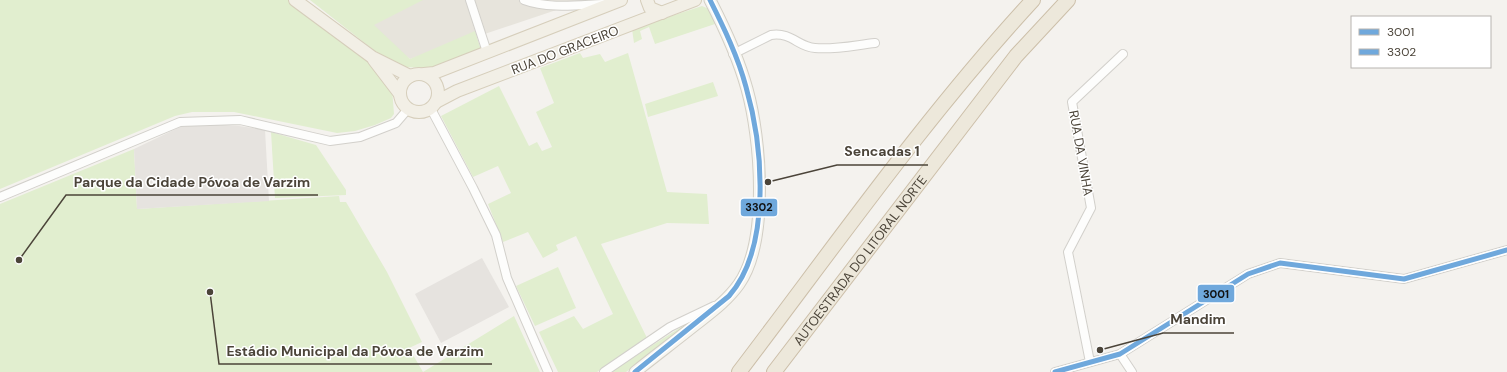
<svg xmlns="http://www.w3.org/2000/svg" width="1507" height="372" viewBox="0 0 1507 372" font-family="'DM Sans',sans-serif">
	<rect width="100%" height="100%" fill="#f4f2ee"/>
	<polygon fill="#e7e4dc" points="335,0 586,0 410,59"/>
	<g fill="#e1eecf">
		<polygon points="0,0 288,0 369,62 392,88 394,114 391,118 375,125 355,131 337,133 234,112 192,112 175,116 0,189"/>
		<polygon points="310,0 423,0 374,25 410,59 475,31 481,50 430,68 402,67 389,62"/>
		<polygon points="702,6 709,9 715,24 655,44 649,27 640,31 642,39 634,43 632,29"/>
		<polygon points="580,53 583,58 600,54 605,62 628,53 667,192 707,194 709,224 667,223 601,244 647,338 597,372 558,372 539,332 574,316 583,329 613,314 576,236 556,245 558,250 543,258 528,232 503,242 488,204 511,193 498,166 473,177 441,116 499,86 529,146 537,142 542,151 552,147 536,112 554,103 540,68"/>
		<polygon points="713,82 718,96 648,117 645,104"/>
		<polygon points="271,132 316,145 346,190 346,195 275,198"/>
		<polygon points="134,149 137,209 339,196 340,202 346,202 387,272 422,342 409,348 423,372 514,316 540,372 0,372 0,204"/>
		<polygon points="558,267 576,308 535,326 516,286"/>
		<polygon points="686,324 687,325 626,372 610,372"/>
	</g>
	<g fill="#e6e3df">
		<polygon points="206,124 239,126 265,130 269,201 137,209 134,149 180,127"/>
		<polygon points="482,258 509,307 441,343 415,294"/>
	</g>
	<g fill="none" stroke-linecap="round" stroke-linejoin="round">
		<g stroke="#d2d0cb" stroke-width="10">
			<g id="street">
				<polyline points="470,0 487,52"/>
				<path d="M524 0C548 9 578 5 603 4"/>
				<path d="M733 54 771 35C792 32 798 47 815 48 834 50 856 45 875 43"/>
				<polyline points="431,109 473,188 496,235 507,278 548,372"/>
				<polyline points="0,197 180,122 240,120 330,141 360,137 396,123 408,109"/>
				<polyline points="1120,354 1132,372"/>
				<polyline points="1090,362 1068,252 1091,208 1072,102 1123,54"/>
				<polyline points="604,372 670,327 714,306"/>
				<polyline points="1055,372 1120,354 1248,274 1280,263 1404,279 1507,250"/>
			</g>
		</g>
		<g stroke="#d3cfc5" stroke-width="13">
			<path id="secondary" d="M635 372C655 356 675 341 695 325 710 313 727 301 739 284 769 241 761 139 747 89 739 60 724 27 710 0"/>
		</g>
		<g stroke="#d6cebb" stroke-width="14">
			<g id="primary">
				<polyline points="295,0 372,57 410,76"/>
				<polyline points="647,0 650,8 662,13"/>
				<polyline points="374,60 400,94"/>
				<circle cx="419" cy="93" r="19"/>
				<polyline points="424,74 434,73 621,0"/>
				<polyline points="436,102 457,91 695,0"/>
			</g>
		</g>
		<g stroke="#ccbfa9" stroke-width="16">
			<g id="highway">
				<path d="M739 372C835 246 926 116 1033 0"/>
				<path id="s1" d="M774 372 1016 56 1068 0"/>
			</g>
		</g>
		<use href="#street" stroke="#fdfdfc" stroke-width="8"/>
		<use href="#secondary" stroke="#f7f6f1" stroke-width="11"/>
		<use href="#primary" stroke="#f2efe6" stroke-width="12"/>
		<use href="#highway" stroke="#ede8db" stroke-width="14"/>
		<g stroke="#fff" stroke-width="8">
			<polyline id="bus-1" points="1055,372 1120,354 1248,274 1280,263 1404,279 1507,250"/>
		</g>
		<g stroke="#fff" stroke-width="8">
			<path id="bus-2" d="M635 372 729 296C772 247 763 146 746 87 738 57 724 28 710 0"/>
		</g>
		<use href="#bus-1" stroke="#6fa8dc" stroke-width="5"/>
		<use href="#bus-2" stroke="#6fa8dc" stroke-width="5"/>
	</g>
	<g text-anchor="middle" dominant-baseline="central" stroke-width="3" stroke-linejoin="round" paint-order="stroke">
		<g font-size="13" fill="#4b4439" stroke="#fff">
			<text transform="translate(565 50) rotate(-21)">RUA DO GRACEIRO</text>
			<text transform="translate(1081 153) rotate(80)">RUA DA VINHA</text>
			<text stroke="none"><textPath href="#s1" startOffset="141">AUTOESTRADA DO LITORAL NORTE</textPath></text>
		</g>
	</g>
	<path fill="none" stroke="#4b4439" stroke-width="1.5" d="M768 182L837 165H928M19 260L66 195H318M1100 350L1163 333H1234M210 292L219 364H492"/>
	<g fill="#4b4439" stroke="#fff" stroke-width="1.5">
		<circle cx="768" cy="182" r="4"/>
		<circle cx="19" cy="260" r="4"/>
		<circle cx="1100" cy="350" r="4"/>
		<circle cx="210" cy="292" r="4"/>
	</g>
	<g font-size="14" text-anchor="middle" font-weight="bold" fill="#4b4439" stroke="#fff" stroke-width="3" stroke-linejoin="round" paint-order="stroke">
		<text x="882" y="156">Sencadas 1</text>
		<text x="192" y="187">Parque da Cidade Póvoa de Varzim</text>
		<text x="1198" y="324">Mandim</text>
		<text x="355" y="356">Estádio Municipal da Póvoa de Varzim</text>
	</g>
	<g stroke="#fff" stroke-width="1.5">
		<rect x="740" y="198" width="38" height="19" rx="4" fill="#6fa8dc"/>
		<rect x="1197" y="284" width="38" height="19" rx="4" fill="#6fa8dc"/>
	</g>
	<g font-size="11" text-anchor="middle" font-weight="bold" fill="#111">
		<text x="759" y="211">3302</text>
		<text x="1216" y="298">3001</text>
	</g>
	<rect x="1351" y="16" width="140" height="52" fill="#ffffff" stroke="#b7b4b0"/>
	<rect x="1359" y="29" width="20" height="6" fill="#6fa8dc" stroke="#b7b4b0"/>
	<text x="1387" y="36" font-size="12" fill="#4b4439">3001</text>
	<rect x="1359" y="49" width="20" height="6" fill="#6fa8dc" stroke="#b7b4b0"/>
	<text x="1387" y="56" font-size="12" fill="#4b4439">3302</text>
</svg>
